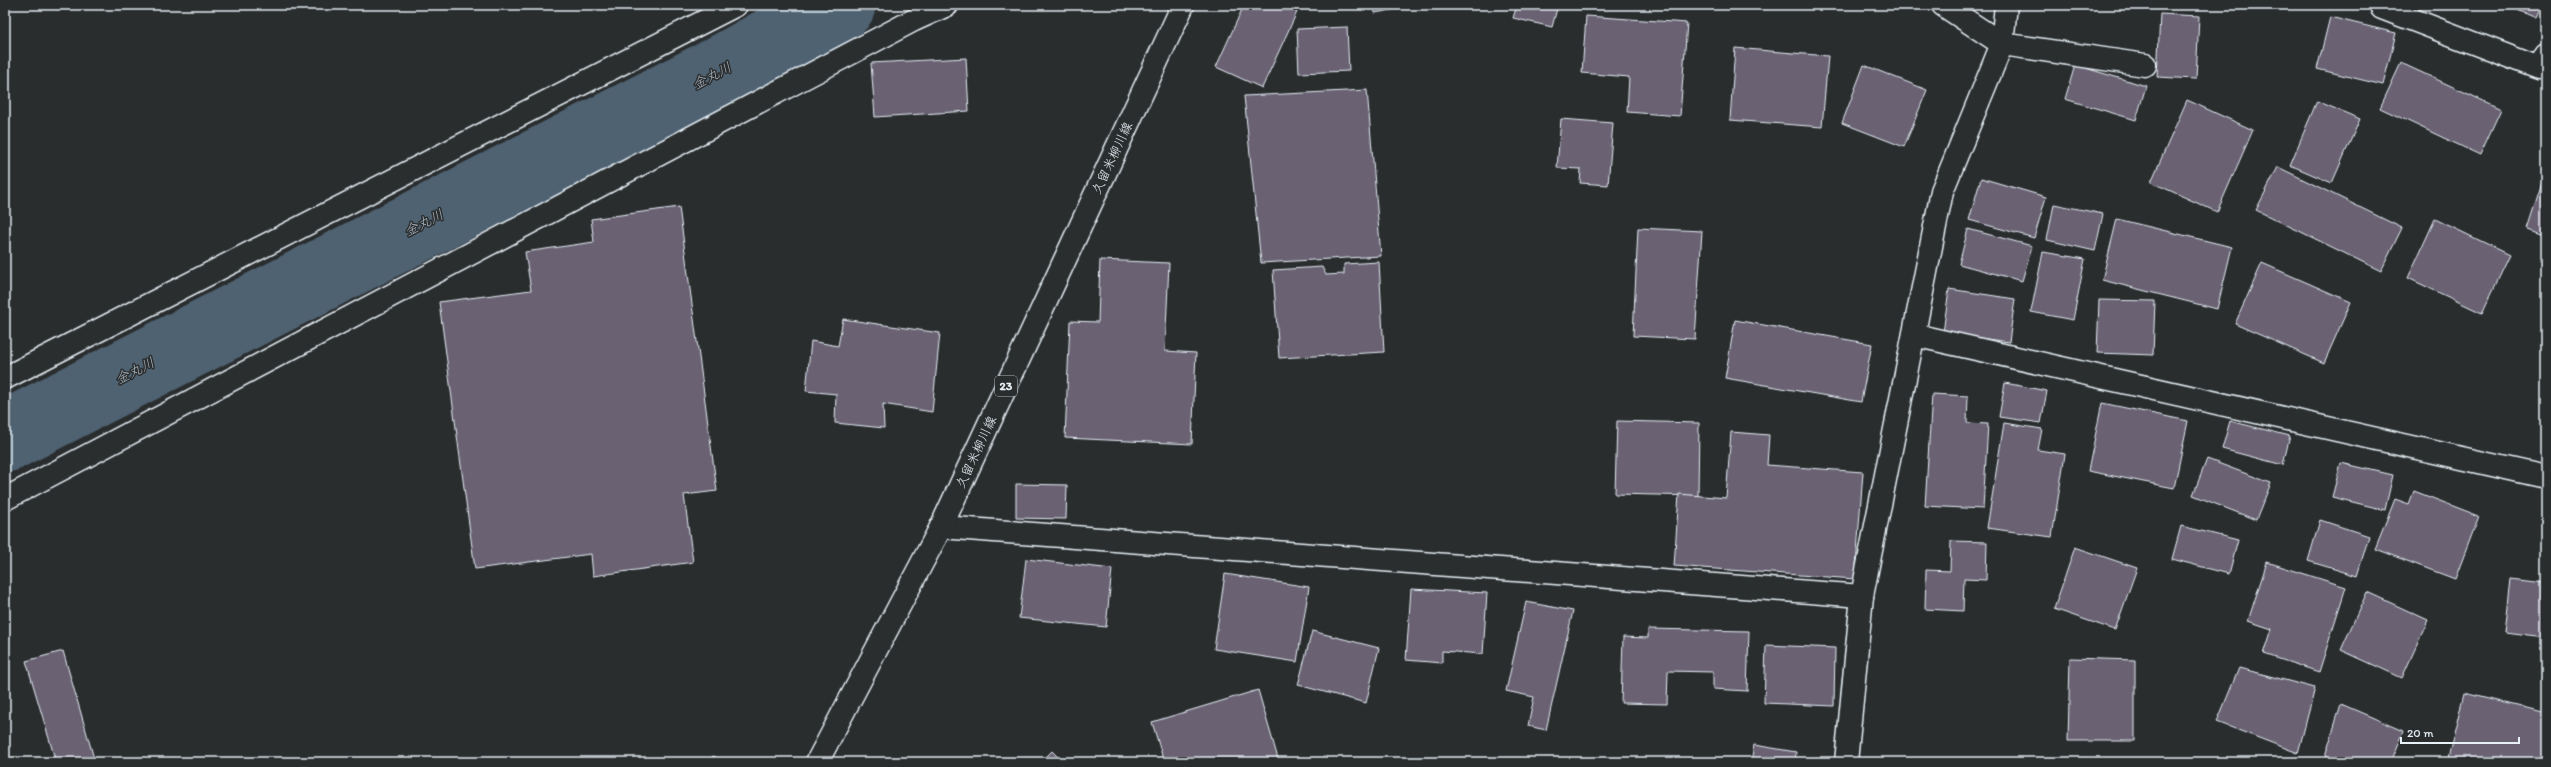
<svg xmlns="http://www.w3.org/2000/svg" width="2551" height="767" viewBox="0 0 2551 767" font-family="Itim,'Klee One',sans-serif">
	<rect width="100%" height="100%" fill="#2a2d2e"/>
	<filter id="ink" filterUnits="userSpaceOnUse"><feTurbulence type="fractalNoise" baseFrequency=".025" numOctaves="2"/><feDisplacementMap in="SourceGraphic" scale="8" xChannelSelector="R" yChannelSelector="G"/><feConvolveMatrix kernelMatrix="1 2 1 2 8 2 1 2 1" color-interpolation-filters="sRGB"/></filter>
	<g filter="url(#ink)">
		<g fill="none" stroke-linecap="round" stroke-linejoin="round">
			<polyline stroke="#4f6272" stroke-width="71" points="5,437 723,70 840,5"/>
		</g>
		<g fill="#6a6273" stroke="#e8f1f8">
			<polygon points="1244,5 1281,5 1297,12 1262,88 1216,67"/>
			<polygon points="1374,5 1419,5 1375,13"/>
			<polygon points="1517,5 1558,5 1552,27 1513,18"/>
			<polygon points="2506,5 2542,5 2536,18"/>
			<polygon points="2160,14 2199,16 2196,79 2157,77"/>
			<polygon points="1586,16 1687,23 1680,116 1627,112 1629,77 1582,73"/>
			<polygon points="2330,17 2396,33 2383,85 2317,69"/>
			<polygon points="1347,27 1349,71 1299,73 1297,29"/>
			<polygon points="1735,48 1828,56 1822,127 1730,120"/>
			<polygon points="966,58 969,111 875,117 871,63"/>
			<polygon points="2401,63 2501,109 2480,155 2380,108"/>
			<polygon points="1864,65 1927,90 1904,147 1842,123"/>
			<polygon points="2075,65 2146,86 2136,120 2065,99"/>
			<polygon points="1367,90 1381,256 1261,263 1244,96"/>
			<polygon points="2187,100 2253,130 2217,212 2151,182"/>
			<polygon points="2317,101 2360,119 2332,183 2290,165"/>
			<polygon points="1561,119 1613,123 1608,185 1580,183 1581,169 1557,168"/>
			<polygon points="2278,167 2402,228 2381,271 2256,210"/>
			<polygon points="2544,176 2546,176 2546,236 2527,229"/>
			<polygon points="1981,178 2046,197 2034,238 1969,220"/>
			<polygon points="2054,204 2103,214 2095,251 2047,240"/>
			<polygon points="679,207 717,491 684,495 693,562 593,576 591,554 475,569 439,302 531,290 525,252 594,242 591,219"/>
			<polygon points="2117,219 2232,247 2217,309 2102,280"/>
			<polygon points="2435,219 2510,255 2482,313 2408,278"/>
			<polygon points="1638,228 1702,231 1695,339 1633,336"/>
			<polygon points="1968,229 2032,246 2022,281 1959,264"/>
			<polygon points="2043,252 2085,259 2073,320 2031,312"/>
			<polygon points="1100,260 1169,263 1165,351 1196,353 1192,444 1065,438 1070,321 1098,322"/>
			<polygon points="1379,262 1384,352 1279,358 1273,270 1322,267 1326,275 1344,274 1344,264"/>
			<polygon points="2262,263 2351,302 2324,363 2235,324"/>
			<polygon points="1949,289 2015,299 2009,342 1943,333"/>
			<polygon points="2099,300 2155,301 2153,355 2097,353"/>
			<polygon points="843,319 940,333 932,412 883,404 884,428 835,423 836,394 806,391 811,341 838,346"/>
			<polygon points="1735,320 1872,344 1861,402 1725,378"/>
			<polygon points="2005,383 2047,391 2041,423 1999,417"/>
			<polygon points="1932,394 1968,396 1967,423 1988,424 1983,509 1925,506"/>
			<polygon points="2102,403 2188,421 2174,488 2088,471"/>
			<polygon points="1617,421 1699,423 1698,496 1615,494"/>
			<polygon points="2230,421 2290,436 2283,465 2222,449"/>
			<polygon points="2004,423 2042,429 2038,450 2065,454 2052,537 1987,528"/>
			<polygon points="1731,432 1769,435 1767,465 1863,472 1855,579 1674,566 1679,494 1726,498"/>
			<polygon points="2207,459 2271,483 2256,520 2193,495"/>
			<polygon points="2341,463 2393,475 2385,510 2332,497"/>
			<polygon points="1016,484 1067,485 1066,519 1016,518"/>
			<polygon points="2414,491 2479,516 2455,579 2375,549 2395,499 2409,504"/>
			<polygon points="2320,520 2369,536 2357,576 2308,561"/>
			<polygon points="2181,526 2238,540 2229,574 2172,559"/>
			<polygon points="1951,541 1987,542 1986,580 1964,579 1963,611 1925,609 1926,570 1950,571"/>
			<polygon points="2075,547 2137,568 2115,630 2054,609"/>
			<polygon points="1026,559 1112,569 1106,627 1019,618"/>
			<polygon points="2267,562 2346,587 2319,672 2264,654 2272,629 2248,621"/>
			<polygon points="1225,574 1309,587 1297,662 1214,649"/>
			<polygon points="2510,579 2546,583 2546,637 2504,632"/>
			<polygon points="1411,589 1487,593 1483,654 1442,651 1442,663 1406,660"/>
			<polygon points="2367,592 2428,620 2402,678 2341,650"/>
			<polygon points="1526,602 1573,611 1546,730 1528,726 1534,697 1506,691"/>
			<polygon points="1648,629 1749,631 1747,691 1713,689 1713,672 1668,671 1667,704 1621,703 1623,637 1648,638"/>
			<polygon points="1312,631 1379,648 1366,703 1298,685"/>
			<polygon points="1766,645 1835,648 1834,706 1764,703"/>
			<polygon points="63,651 95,762 56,762 26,661"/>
			<polygon points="2070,658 2135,660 2135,741 2068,741"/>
			<polygon points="2239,668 2315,688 2298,753 2217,722"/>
			<polygon points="1258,690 1279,762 1164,762 1152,722"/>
			<polygon points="2464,693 2546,713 2546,762 2467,762 2448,758"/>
			<polygon points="2341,704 2404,731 2391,762 2339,762 2325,757"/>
			<polygon points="1754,745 1796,752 1795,762 1751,762"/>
			<polygon points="1052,751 1063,762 1041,762"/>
			<polygon points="713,756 726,762 710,762"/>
		</g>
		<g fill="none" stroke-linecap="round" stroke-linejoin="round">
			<g stroke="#e8f1f8" stroke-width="25">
				<g id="lane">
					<polyline points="2382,5 2382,8 2539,68 2546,55"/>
					<polyline points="5,378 736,5"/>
					<polyline points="5,499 914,20 947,5"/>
				</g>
			</g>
			<g stroke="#e8f1f8" stroke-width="25">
				<g id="street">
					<polyline points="2006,5 2002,44 2145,65"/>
					<polyline points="1914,335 2546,477"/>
					<polyline points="941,527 1862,596"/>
					<polyline points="1846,762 1862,596 1942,191 2002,44 1943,5"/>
				</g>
			</g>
			<g stroke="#e8f1f8" stroke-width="25">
				<polyline id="primary" points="817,762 941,527 1183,5"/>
			</g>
			<use href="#lane" stroke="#2a2d2e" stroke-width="22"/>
			<use href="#street" stroke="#2a2d2e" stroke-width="22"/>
			<use href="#primary" stroke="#2a2d2e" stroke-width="22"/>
		</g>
	</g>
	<g text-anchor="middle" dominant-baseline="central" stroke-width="3" stroke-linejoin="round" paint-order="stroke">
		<rect fill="#2a2d2e" stroke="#afb6bb" stroke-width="1" x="995" y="376" width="22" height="20" rx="3"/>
		<g font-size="12" font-weight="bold" fill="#e8f1f8">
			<text x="1006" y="386">23</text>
		</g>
		<g font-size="13" fill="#e8f1f8" stroke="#2a2d2e">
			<text transform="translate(1112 158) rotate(-65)">久留米柳川線</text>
			<text transform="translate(976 452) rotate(-65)">久留米柳川線</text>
		</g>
		<g font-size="14" font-style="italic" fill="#abb8c2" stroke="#2a2d2e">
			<text transform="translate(712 76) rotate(-28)">金丸川</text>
			<text transform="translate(424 223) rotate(-27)">金丸川</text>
			<text transform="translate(135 371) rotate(-27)">金丸川</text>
		</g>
	</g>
	<rect width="2551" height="767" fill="none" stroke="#2a2d2e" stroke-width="20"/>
	<rect x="10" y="10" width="2531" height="747" fill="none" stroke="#e8f1f8" stroke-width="1.5" filter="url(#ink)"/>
	<path d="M2401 737v6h118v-6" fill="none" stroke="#e8f1f8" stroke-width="2"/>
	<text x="2407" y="737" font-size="12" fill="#e8f1f8" stroke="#2a2d2e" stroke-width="3" paint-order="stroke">20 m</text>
</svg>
